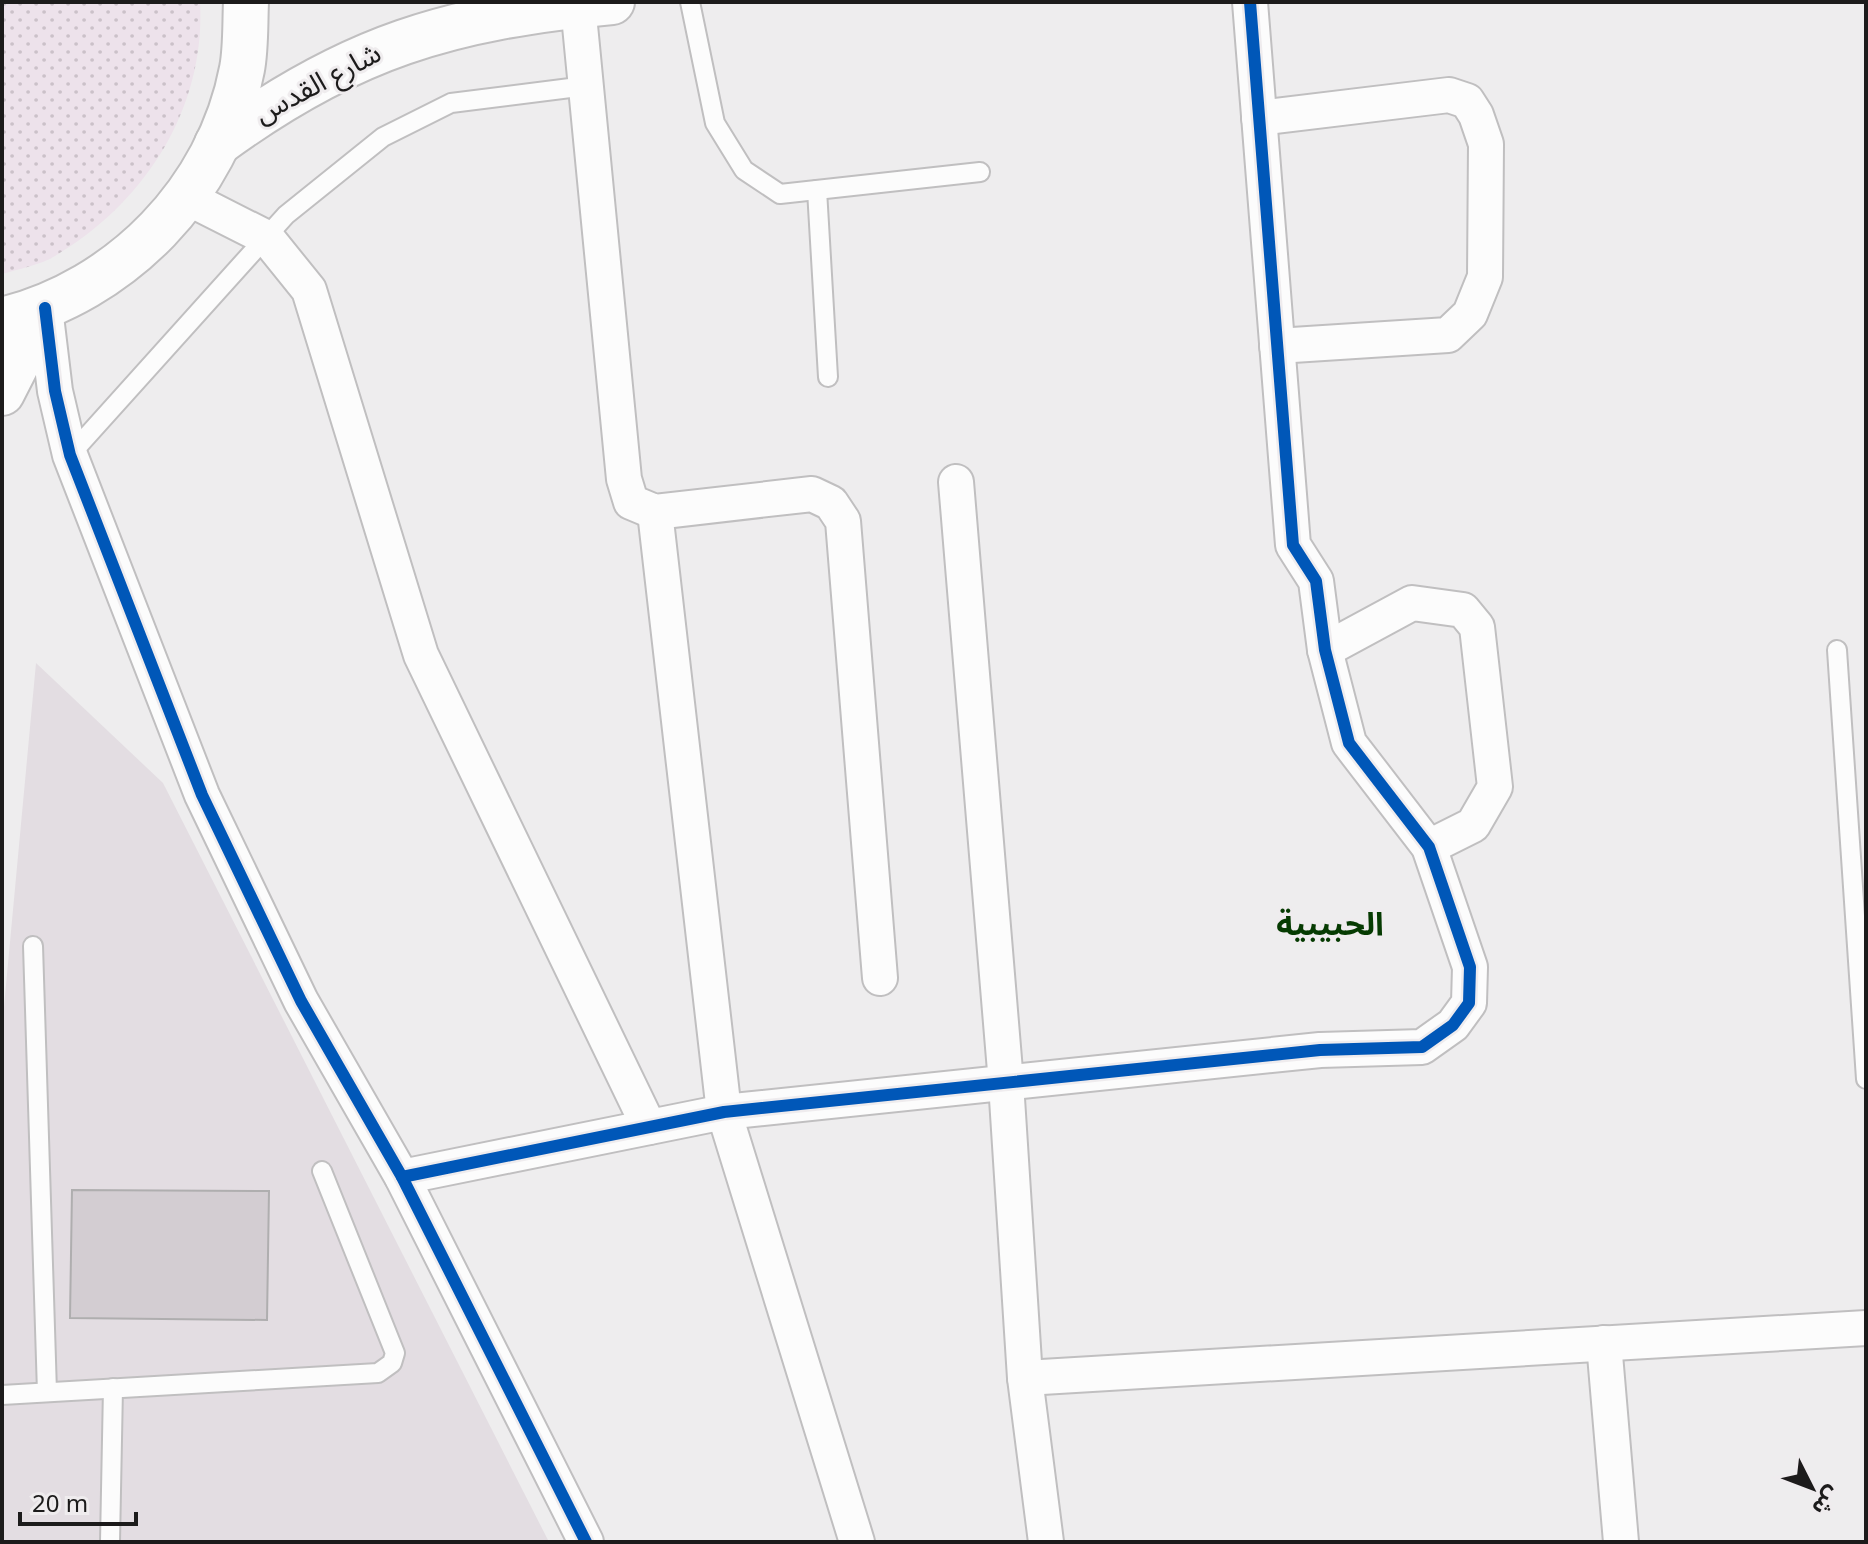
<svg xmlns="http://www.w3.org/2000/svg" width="1868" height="1544" viewBox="0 0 1868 1544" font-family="Georgia,'Noto Sans Arabic',serif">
	<defs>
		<pattern id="grass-dots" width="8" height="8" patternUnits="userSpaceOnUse" patternTransform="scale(2)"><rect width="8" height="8" fill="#ede2eb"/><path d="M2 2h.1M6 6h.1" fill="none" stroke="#cbc1c9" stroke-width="1.8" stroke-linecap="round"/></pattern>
	</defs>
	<rect width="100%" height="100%" fill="#eeedee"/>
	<polygon fill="#e3dde2" points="36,663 163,783 549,1542 2,1542 2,1028"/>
	<path fill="url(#grass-dots)" d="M2 2H200C206 108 145 203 55 256 40 265 19 269 2 274Z"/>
	<polygon fill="#d3cdd2" stroke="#afaeaf" stroke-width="2" points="72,1190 269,1191 267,1320 70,1318"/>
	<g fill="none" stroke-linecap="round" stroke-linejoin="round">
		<g stroke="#c0bfc0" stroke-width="22">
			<g id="service">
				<polyline points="690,2 715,123 744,170 780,194 980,172"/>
				<polyline points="817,190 828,377"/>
				<polyline points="70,455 286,215 383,137 451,103 586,86"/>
				<polyline points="1837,650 1866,1079"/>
				<polyline points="33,946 47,1392"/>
				<polyline points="2,1395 378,1373 392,1363 395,1353 322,1171"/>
				<polyline points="110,1542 113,1388"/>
			</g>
		</g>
		<g stroke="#c0bfc0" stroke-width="38">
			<g id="minor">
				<polyline points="578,5 624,479 631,502 655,512 812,494 831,503 843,521 880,978"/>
				<polyline points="1259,118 1449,95 1467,101 1476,115 1486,144 1485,277 1470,314 1448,335 1277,346"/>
				<polyline points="186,197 267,238 309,290 421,655 649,1127"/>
				<polyline points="45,308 55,391 70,455 202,795 301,1001 402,1177 586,1542"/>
				<polyline points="956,482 1006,1083 1025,1378 1046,1542"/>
				<polyline points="655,512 724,1112 857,1542"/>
				<polyline points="1325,650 1412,603 1463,610 1477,627 1495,787 1473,825 1429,847"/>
				<polyline points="402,1177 724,1112 1320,1050 1422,1047 1453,1025 1469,1003 1470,967 1429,847 1349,743 1325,650 1316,581 1293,545 1250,2"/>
				<polyline points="1604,1343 1621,1542"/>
				<polyline points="1025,1378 1866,1328"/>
			</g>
		</g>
		<g stroke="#c0bfc0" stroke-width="48">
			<polyline id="tertiary" points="2,393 24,350 32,313"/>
		</g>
		<g stroke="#c0bfc0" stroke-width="48">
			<g id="primary">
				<path d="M217 144C349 47 450 17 612 2"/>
				<path d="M2 320C121 291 219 191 242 69 246 48 245 24 246 2"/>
			</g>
		</g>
		<use href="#service" stroke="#fcfcfc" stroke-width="18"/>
		<use href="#minor" stroke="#fcfcfc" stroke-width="34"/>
		<use href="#tertiary" stroke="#fcfcfc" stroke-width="44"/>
		<use href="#primary" stroke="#fcfcfc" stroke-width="44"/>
		<g stroke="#efecee" stroke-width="17">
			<g id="cycleway">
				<polyline points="45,308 55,391 70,455 202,795 301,1001 402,1177 586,1542"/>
				<polyline points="402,1177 724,1112 1320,1050 1422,1047 1453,1025 1469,1003 1470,967 1429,847 1349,743 1325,650 1316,581 1293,545 1250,2"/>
			</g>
		</g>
		<use href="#cycleway" stroke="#0057b8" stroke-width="12"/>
	</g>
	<g text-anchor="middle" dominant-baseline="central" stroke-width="6" stroke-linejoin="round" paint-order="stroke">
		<g font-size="28" fill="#1c1b1b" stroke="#efecee">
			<text transform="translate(318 84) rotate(-28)">شارع القدس</text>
		</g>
		<g font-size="32" font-weight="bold" fill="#063b02" stroke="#efecee">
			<text x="1330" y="925">الحبيبية</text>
		</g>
	</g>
	<rect width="1868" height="1544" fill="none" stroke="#1c1b1b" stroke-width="8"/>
	<g transform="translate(1812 1488) rotate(132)" stroke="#efecee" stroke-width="6" paint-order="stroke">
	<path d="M0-6L14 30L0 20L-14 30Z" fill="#1c1b1b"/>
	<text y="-12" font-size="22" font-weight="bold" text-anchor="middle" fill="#1c1b1b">ش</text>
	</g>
	<path d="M20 1512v12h116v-12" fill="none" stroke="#1c1b1b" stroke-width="4"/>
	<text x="32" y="1512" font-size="24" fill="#1c1b1b" stroke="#efecee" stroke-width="6" paint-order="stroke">20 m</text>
</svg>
